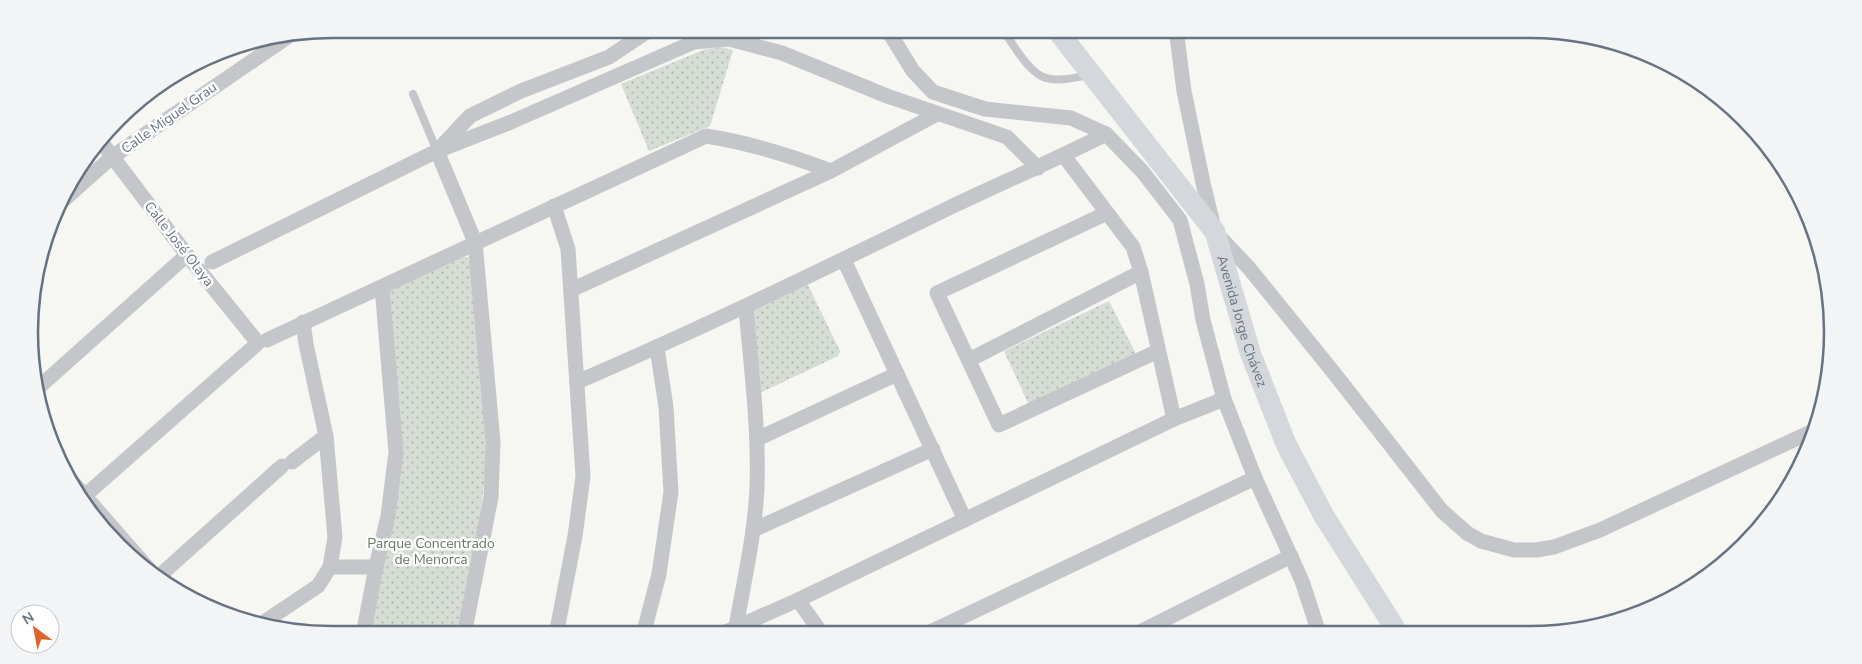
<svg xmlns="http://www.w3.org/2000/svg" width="1862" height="664" viewBox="0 0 1862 664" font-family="'Nunito Sans',sans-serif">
	<defs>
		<pattern id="grass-dots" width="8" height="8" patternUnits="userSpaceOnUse" patternTransform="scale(1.25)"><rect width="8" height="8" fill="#d6ddd4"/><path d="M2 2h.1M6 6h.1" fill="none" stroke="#b1b8b1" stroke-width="1.8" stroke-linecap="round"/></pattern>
	</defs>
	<rect width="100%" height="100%" fill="#f6f6f2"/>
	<g fill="url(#grass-dots)">
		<polygon points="720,47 733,50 710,126 649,151 621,84 703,50"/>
		<polygon points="462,255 468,258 472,266 487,461 475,555 458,635 370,635 401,468 388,292"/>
		<polygon points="807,283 840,351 838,356 760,393 752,314 757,305"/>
		<polygon points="1109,301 1137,356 1029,405 1004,351"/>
	</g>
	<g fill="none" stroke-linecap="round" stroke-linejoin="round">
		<g stroke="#c4c6ca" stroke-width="8">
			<path d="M1002 29C1012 42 1029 74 1046 78 1060 82 1075 77 1089 75"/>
			<polyline points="413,94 437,151"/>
		</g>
		<g stroke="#c4c6ca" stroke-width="15">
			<polyline points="887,29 913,71 933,92 985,109 1071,118 1106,134 1142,171 1180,220 1197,284 1203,320 1224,399 1255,478 1302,581 1319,633"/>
			<polyline points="1176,29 1184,91 1203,183 1215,232 1249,268 1334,373 1442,511 1467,533 1481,541 1514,550 1536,550 1554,547 1600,530 1815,430"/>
			<polyline points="440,148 470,116 521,91 609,57 651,29"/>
			<polyline points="437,151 475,242 493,442 491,497 464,635"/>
			<polyline points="1064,156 1133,247 1141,272 1174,419"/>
			<polyline points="58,205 112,157 286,38"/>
			<polyline points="554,206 568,249 583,476 575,536 556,635"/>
			<polyline points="1107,213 937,293 999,425 1158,351"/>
			<polyline points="844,260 965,520"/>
			<polyline points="212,262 437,151 511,122 694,42 729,39 782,53 887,96 1007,137 1038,168"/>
			<polyline points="571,290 831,171 937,114"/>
			<path d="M267 340 706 136C751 143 789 155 831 171"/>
			<polyline points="969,360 1141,272"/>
			<path d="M577 382C705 327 830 266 955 205 1006 181 1057 159 1106 134"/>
			<polyline points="38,388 187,255"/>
			<polyline points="757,439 897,374"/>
			<polyline points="292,462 326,436"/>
			<polyline points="70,479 153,574"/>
			<polyline points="80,500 258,343 187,255 102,143"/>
			<polyline points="753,530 933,449"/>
			<polyline points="330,567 376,567"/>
			<polyline points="157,578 282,466"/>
			<polyline points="798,600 822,634"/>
			<polyline points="258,626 318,586 330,567 335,537 326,436 306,344 303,322"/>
			<path d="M736 627C744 581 755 534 757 487 759 427 751 367 746 308"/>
			<polyline points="721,634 798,600 1174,419 1224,399"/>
			<polyline points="926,634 1255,478"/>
			<polyline points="1136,634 1291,556"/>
			<polyline points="363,635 376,567 388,516 396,452 382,287"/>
			<polyline points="643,635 659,574 671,492 666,407 657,348"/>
		</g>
		<path stroke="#d4d8dc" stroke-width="21" id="s1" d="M1056 29 1215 232 1250 352 1286 444 1324 516 1398 633"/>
	</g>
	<g text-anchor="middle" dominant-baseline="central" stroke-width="5" stroke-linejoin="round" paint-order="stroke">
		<g font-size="14" fill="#667383" stroke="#fff">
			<text transform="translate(169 118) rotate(-35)">Calle Miguel Grau</text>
			<text transform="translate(179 244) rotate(52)">Calle José Olaya</text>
			<text stroke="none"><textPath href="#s1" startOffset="351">Avenida Jorge Chávez</textPath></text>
		</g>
		<g font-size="14" fill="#677a64" stroke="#fff">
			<text x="431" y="543">Parque Concentrado<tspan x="431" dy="16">de Menorca</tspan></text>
		</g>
	</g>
	<path d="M0 0H1862V664H0ZM332 38H1530A294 294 0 0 1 1824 332V332A294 294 0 0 1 1530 626H332A294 294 0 0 1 38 332V332A294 294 0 0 1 332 38Z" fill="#f3f4f5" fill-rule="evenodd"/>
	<path fill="none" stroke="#667383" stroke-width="2.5" d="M332 38H1530A294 294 0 0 1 1824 332V332A294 294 0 0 1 1530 626H332A294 294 0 0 1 38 332V332A294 294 0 0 1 332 38Z"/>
	<g transform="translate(35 629) rotate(328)"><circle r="24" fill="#ffffff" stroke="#c2c7cd"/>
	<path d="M0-4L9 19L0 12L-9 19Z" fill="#df632a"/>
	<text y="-8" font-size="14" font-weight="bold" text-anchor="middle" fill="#667383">N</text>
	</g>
</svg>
